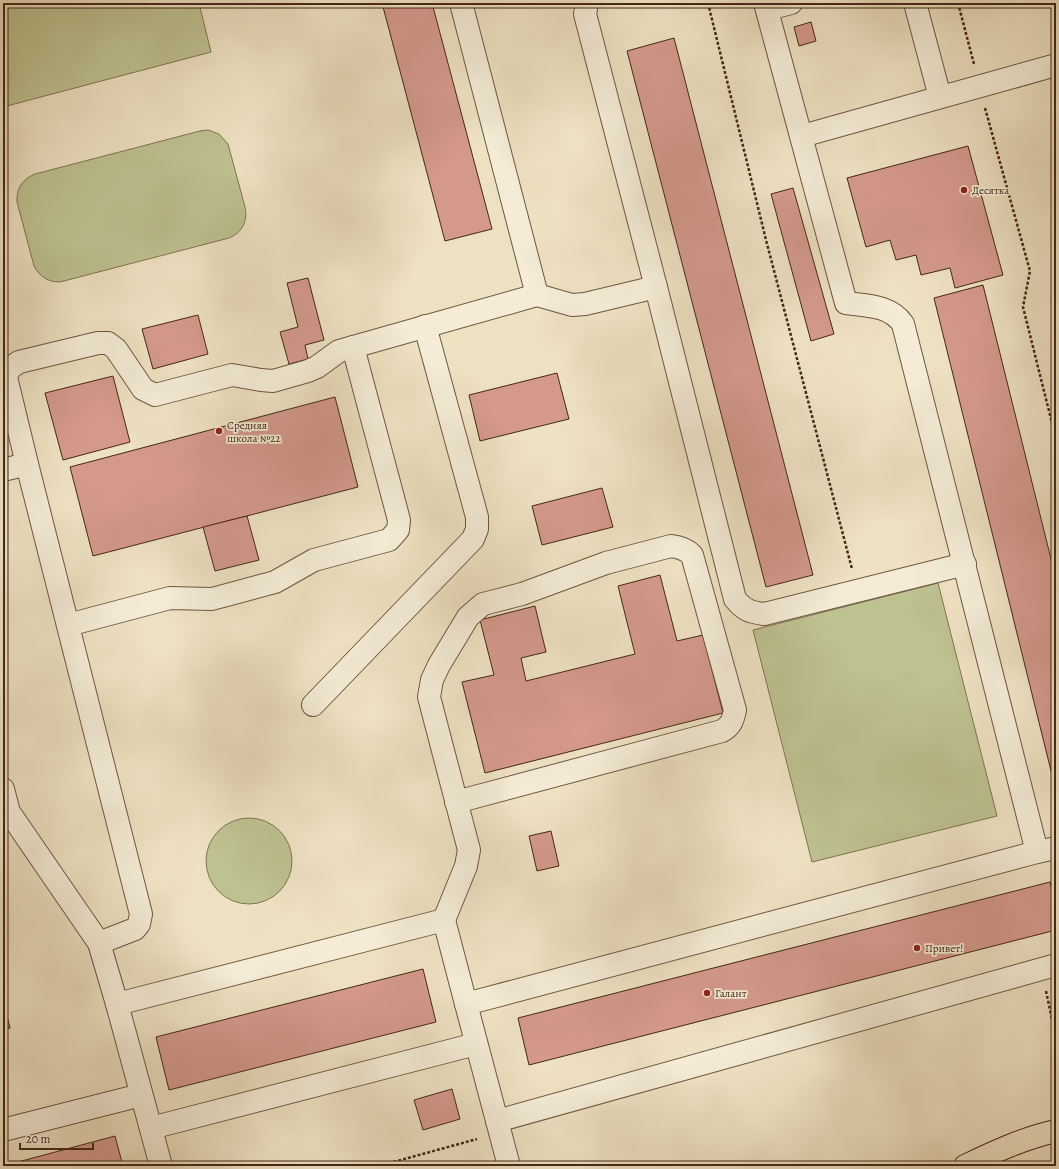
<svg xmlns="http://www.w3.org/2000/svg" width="1059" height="1169" viewBox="0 0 1059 1169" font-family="Alegreya,serif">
	<rect width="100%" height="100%" fill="#eee1c2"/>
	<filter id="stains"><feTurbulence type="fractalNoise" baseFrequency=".005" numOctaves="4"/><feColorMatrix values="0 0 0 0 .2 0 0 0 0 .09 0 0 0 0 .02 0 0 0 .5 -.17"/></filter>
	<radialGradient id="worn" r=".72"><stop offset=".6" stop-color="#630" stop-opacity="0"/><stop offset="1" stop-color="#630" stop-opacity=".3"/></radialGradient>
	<g fill="#bec190" stroke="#807452">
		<polygon points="3,3 199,3 211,52 3,107"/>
		<path d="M208 130 219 134 228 144 245 207C248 221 242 233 229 238L60 282C48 282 40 277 34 266L17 202C16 188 23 179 35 174L200 131Z"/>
		<polygon points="938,583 997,816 812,862 753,630"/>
		<circle cx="249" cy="861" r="43"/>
		<polygon points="1056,1160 1056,1166 1036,1166"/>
	</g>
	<g fill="#d4998c" stroke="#432815">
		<polygon points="382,3 432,3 492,229 445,241"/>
		<polygon points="811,22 816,41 799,46 794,27"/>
		<polygon points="674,38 813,575 766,587 627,51"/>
		<polygon points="968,146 1003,275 955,288 950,268 921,275 916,255 896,260 890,240 866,247 847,178"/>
		<polygon points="793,188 834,334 811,341 771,194"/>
		<polygon points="308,278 324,340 305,345 308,359 289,364 280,332 298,327 287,283"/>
		<polygon points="983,285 1056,579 1056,791 934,298"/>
		<polygon points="198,315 208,354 153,369 142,329"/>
		<polygon points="557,373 569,419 480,441 469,395"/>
		<polygon points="113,376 130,442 63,460 45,393"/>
		<polygon points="335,397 358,487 93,556 70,467"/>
		<polygon points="602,488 613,527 542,545 532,506"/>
		<polygon points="247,516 259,560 215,571 203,527"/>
		<polygon points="660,575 677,641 703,635 723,713 485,773 462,682 494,675 480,620 535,606 546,652 521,658 526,681 635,654 618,586"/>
		<polygon points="551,831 559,866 537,871 529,836"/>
		<polygon points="1050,882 1056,905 1056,930 529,1065 518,1018"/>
		<polygon points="423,969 436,1022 169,1090 156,1037"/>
		<polygon points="3,1000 10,1028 3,1030"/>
		<polygon points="452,1089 460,1119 423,1130 414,1100"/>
		<polygon points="115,1136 123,1166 3,1166"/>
	</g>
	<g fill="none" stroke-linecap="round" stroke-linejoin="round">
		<g stroke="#6e5640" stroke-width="24">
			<g id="minor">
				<polyline points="461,3 537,295 572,305 585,304 656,287"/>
				<path d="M587 3 585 14 656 287 735 599C744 610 749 612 764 614L965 564"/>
				<polyline points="915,3 940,97"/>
				<polyline points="768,9 791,3"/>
				<polyline points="802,136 1056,65"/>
				<polyline points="3,470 27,464"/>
				<polyline points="68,625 170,598 212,599 275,582 314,560 389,540 398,530 399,520 353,347 537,295"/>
				<polyline points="313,705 473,539 477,529 477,517 425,326"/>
				<polyline points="3,789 9,812 99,943 117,1004 161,1166"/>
				<polyline points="1037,852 1056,848"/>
				<path d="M444 920 466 866 469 850 429 697 432 680 439 665 468 617 483 604 522 594 606 563 671 546C680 547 686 549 692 555L735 710C733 720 731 726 722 731L456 802"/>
				<polyline points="99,943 135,929 139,924 141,914 27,464 6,377 10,368 19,362 98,343 108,343 116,349 143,389 155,395 232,375 261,380 273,381 308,371 317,367 339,351 353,347"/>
				<polyline points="117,1004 444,920 466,1004"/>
				<polyline points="497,1121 1056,965"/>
				<polyline points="151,1128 476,1044"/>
				<polyline points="3,1130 141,1095"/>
				<path d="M509 1166 466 1004 1037 852 903 324C890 305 867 306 846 303L765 3"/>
			</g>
		</g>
		<g stroke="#432815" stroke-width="24">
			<path id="major" d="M965 1166C994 1152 1024 1138 1056 1131"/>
		</g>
		<g stroke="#432815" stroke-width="2.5" stroke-dasharray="3 2" stroke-linecap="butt">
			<polyline points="708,3 766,240 852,569"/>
			<polyline points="958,3 974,64"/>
			<polyline points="985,108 1030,271 1023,307 1056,439"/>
			<polyline points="1046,991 1056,1038"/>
			<polyline points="379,1166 477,1139"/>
		</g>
		<use href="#minor" stroke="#f4ecd7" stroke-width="22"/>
		<use href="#major" stroke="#eee1c2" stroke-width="22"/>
	</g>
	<g fill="#8f2418" stroke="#f4ecd7" stroke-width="1.5">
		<circle cx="964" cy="190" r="4"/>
		<circle cx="219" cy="431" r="4"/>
		<circle cx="917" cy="948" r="4"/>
		<circle cx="707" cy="993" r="4"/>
	</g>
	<g text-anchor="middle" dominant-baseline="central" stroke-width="3.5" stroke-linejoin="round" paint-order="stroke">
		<g font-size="11" fill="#432815" stroke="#f4ecd7" text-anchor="start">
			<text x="972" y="190">Десятка</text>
			<text x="227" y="425">Средняя<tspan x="227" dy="13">школа №22</tspan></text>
			<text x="925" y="948">Привет!</text>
			<text x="715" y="993">Галант</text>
		</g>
	</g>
	<rect width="1059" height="1169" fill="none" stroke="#eee1c2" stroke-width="16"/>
	<rect x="4" y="4" width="1051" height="1161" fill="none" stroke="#432815" stroke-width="2"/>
	<rect x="8" y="8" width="1043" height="1153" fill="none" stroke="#432815"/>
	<path d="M20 1143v6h73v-6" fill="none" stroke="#432815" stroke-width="2"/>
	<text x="26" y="1143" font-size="12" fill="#432815" stroke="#f4ecd7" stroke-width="3" paint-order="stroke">20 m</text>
	<rect width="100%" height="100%" filter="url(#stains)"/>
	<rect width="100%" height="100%" fill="url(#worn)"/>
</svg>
